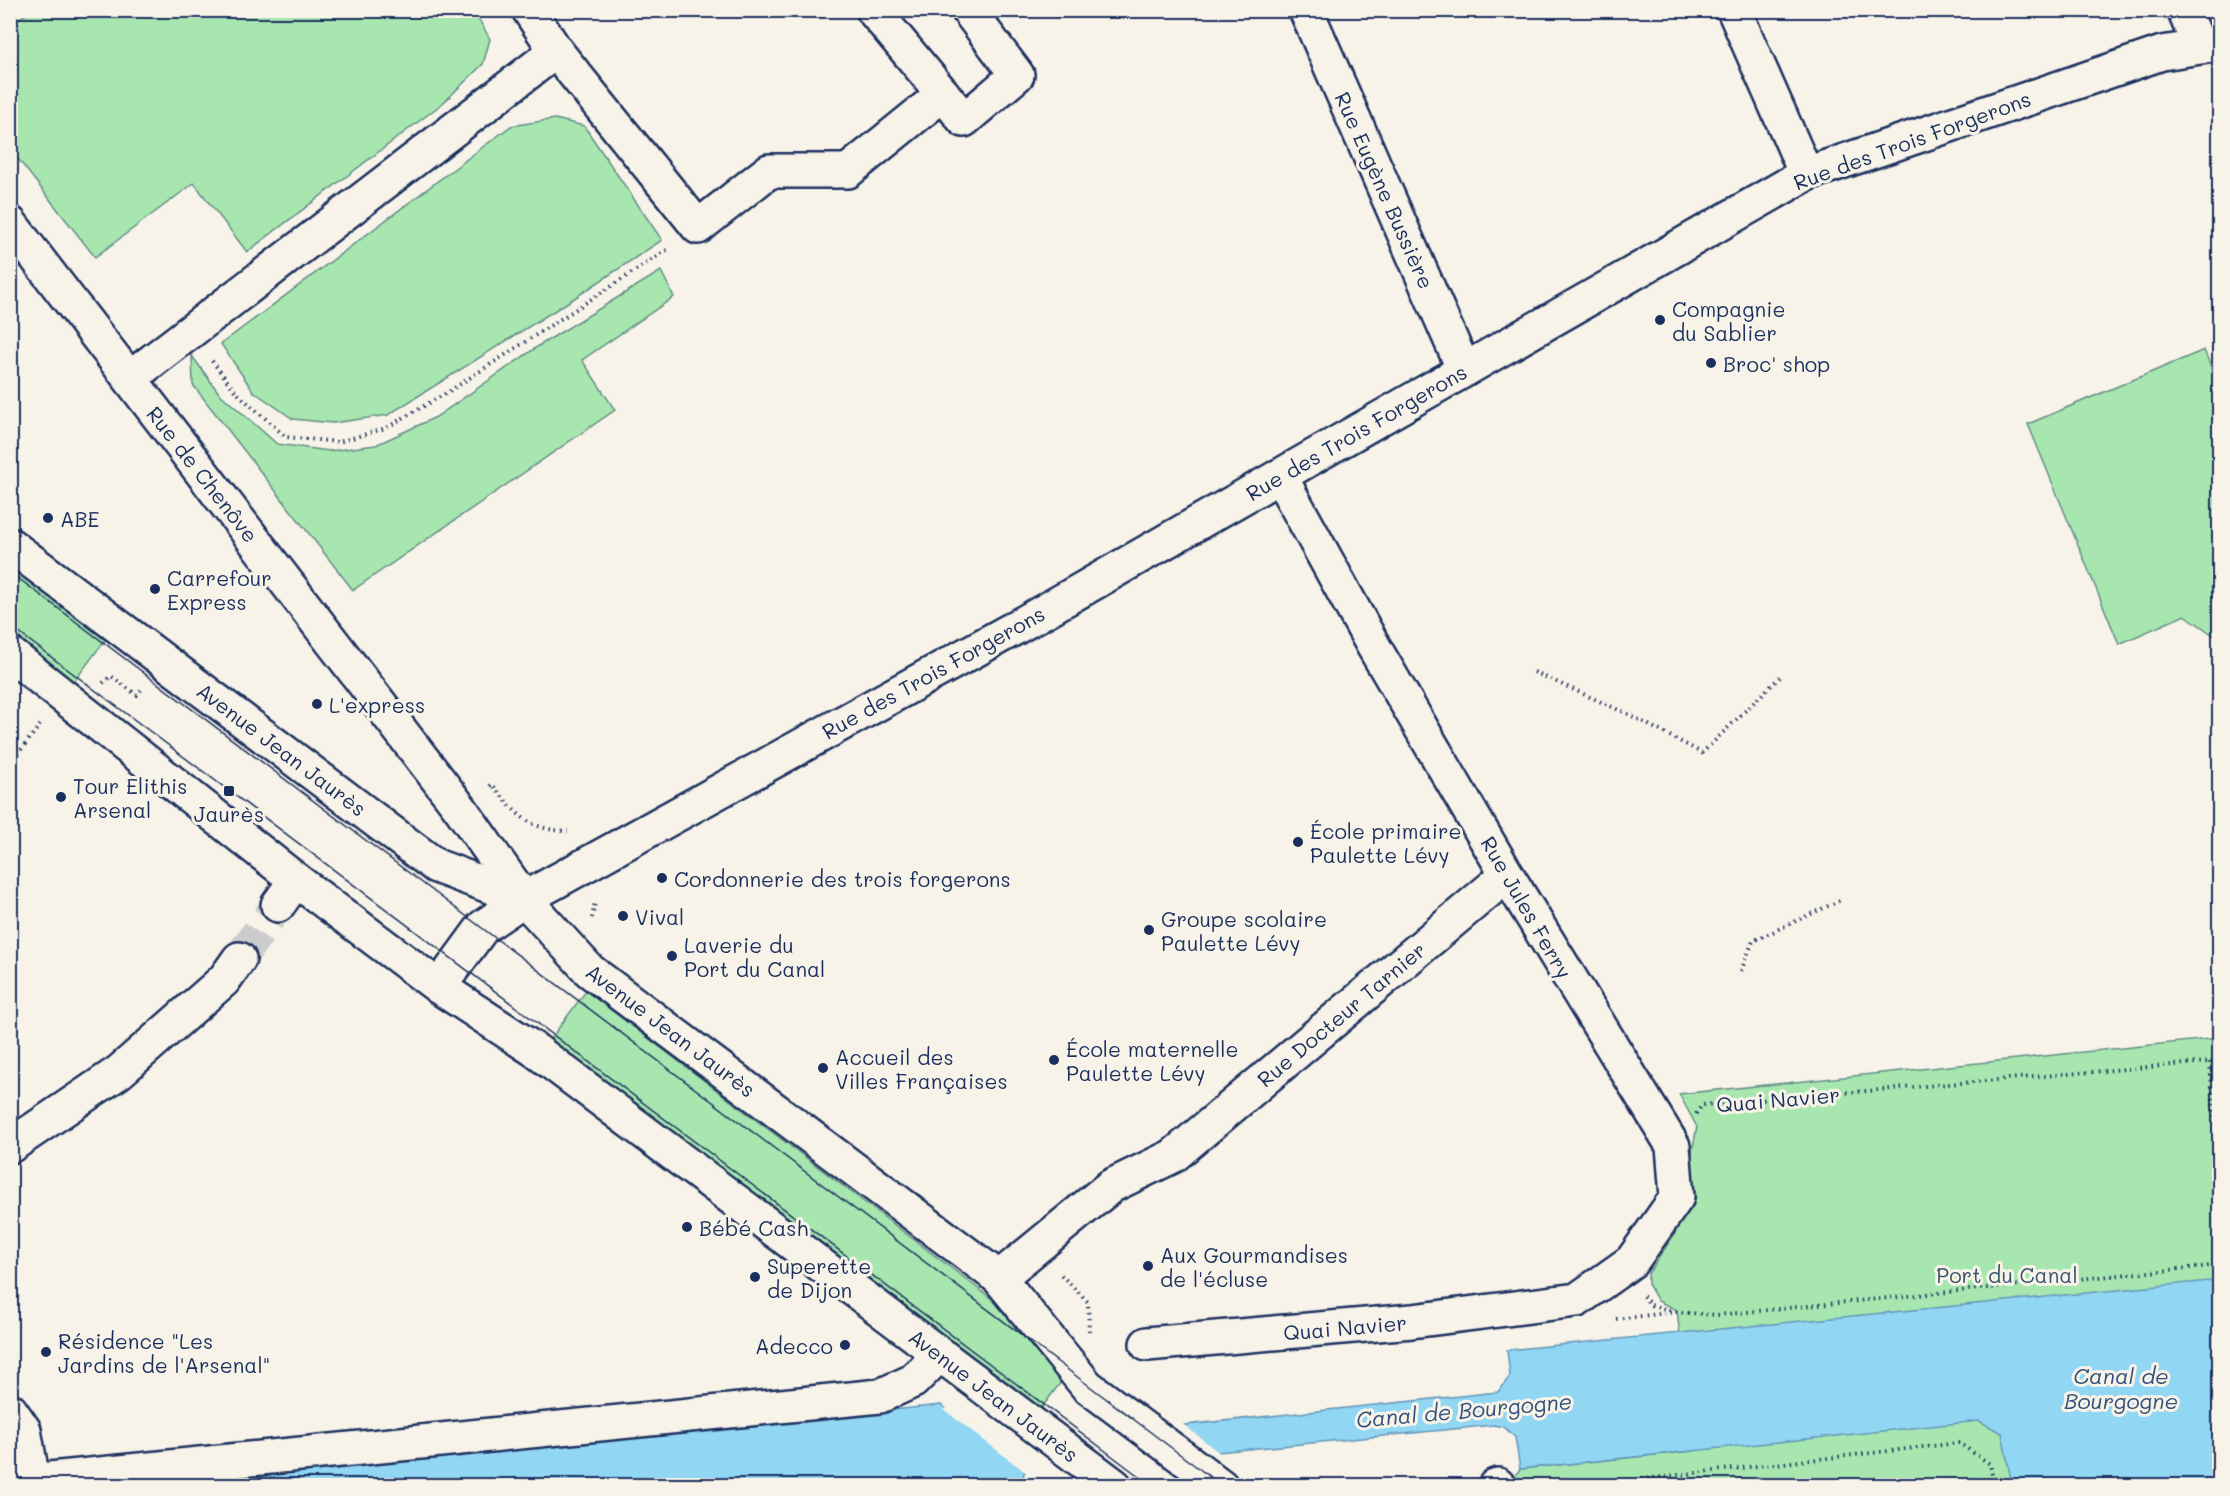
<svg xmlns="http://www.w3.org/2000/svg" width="2230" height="1496" viewBox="0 0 2230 1496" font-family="Mali,sans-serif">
	<rect width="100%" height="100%" fill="#f7f3e8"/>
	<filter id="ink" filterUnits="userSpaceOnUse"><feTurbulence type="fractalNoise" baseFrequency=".0167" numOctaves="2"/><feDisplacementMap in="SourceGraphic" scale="12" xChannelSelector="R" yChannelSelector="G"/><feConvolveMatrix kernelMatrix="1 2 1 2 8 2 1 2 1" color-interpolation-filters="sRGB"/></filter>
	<g filter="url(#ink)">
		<g fill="#a7e7af" stroke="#618b86" stroke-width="1.5">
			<polygon points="33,10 474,11 490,39 483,64 443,103 247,252 194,183 95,257 11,150 11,23"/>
			<polygon points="555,119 584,126 662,240 576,297 388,415 333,423 293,419 253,391 221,344 511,126"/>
			<polygon points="661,271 674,297 582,360 615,410 353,590 193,385 192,356 219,393 277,444 329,451 376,445 436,417 540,345"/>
			<polygon points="2204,350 2219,387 2219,639 2185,615 2119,644 2028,424"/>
			<polygon points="10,562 108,636 73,683 11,636"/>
			<polygon points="586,991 1008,1311 1064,1378 1040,1410 549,1041"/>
			<polygon points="2219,1038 2219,1485 1507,1486 1520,1469 1693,1451 1677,1310 1658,1301 1648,1284 1648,1274 1676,1232 1697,1127 1679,1094"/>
		</g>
		<polygon fill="#91d7f3" stroke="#6294b7" stroke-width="1.5" points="2219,1280 2219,1485 2012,1485 2002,1433 1979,1421 1520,1469 1515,1437 1503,1427 1494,1425 1025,1471 1019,1486 147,1486 941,1405 996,1445 1498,1392 1510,1376 1507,1350"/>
		<polygon fill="#f7f3e8" points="950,1408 996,1442 1179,1421 1221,1454 1028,1474 943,1409"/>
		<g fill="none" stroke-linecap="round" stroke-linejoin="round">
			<polyline stroke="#cbcccc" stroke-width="33" stroke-dasharray="33 16" stroke-linecap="butt" points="239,959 278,905"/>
			<g stroke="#1b2f5e" stroke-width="38">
				<g id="minor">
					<polyline points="529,10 556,51 698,227 769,171 848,171 943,94 873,10"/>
					<polyline points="1306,10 1464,370"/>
					<polyline points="1734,10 1806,174"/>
					<polyline points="2184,10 2199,46"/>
					<polyline points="943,94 964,120 1017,75 968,10"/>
					<polyline points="10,223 460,808 524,899 1013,629 1806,174 2162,53 2220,44"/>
					<polyline points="130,378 556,51"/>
					<polyline points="278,905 296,880"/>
					<polyline points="10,1146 119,1072 224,980 239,959"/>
					<polyline points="999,1278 1111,1186 1173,1156 1507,875"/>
					<polyline points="1147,1344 1412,1321 1577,1300 1632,1261 1677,1197 1673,1146 1507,875 1374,647 1280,476"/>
					<polyline points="10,1410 24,1430 33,1480"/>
					<polyline points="10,1483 880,1396 913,1381 940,1354"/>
					<polyline points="1495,1486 1498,1485"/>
				</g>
			</g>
			<g stroke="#1b2f5e" stroke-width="38">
				<g id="major">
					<polyline points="10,545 436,866 524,899 590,971 999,1278 1087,1386 1221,1486"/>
					<polyline points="10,654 296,880 439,987 535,1050 1115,1486"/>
					<polyline points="439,987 483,927 524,899"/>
				</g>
			</g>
			<g stroke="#1b2f5e" stroke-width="4" stroke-dasharray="1.5 4.5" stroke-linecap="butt">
				<polyline points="212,361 236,392 286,437 339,442 386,428 448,392 670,248"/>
				<polyline points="1534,672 1628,714 1702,753 1781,676"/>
				<polyline points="103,683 111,676 137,695 141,690"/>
				<polyline points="10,764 40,725"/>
				<path d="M490 786 492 784C516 814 528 830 568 831"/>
				<polyline points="592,918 595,902"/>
				<polyline points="1741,971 1753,941 1843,899"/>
				<polyline points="2210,1062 2220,1189"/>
				<polyline points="1696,1114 1702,1105 2220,1061"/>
				<polyline points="1061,1275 1088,1302 1089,1331"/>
				<polyline points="1643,1296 1651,1305 1673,1311"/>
				<polyline points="1616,1319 1676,1312 1717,1315 2220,1265"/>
				<polyline points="1535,1485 1547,1486"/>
				<polyline points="1582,1486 1959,1443 1990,1464 1994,1486"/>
			</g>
			<use href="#minor" stroke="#f7f3e8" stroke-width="33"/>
			<use href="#major" stroke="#f7f3e8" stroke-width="33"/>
			<g stroke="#1b2f5e" stroke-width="1.5">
				<polyline points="10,572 1222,1486"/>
				<polyline points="10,626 1152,1486"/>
			</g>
		</g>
	</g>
	<g fill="#1b2f5e" stroke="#f7f3e8" stroke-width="2">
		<circle cx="1660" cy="320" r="6"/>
		<circle cx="1711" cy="363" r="6"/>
		<circle cx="48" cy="518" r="6"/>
		<circle cx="155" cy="589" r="6"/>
		<circle cx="317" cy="704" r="6"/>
		<rect x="223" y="785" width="12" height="12" rx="3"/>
		<circle cx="61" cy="797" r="6"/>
		<circle cx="1298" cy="842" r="6"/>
		<circle cx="662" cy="878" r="6"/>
		<circle cx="623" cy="916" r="6"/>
		<circle cx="1149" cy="930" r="6"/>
		<circle cx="672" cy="956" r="6"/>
		<circle cx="1054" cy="1060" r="6"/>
		<circle cx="823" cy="1068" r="6"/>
		<circle cx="687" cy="1227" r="6"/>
		<circle cx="1148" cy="1266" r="6"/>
		<circle cx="755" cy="1277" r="6"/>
		<circle cx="845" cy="1345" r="6"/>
		<circle cx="46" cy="1352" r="6"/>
	</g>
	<g text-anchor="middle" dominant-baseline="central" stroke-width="6" stroke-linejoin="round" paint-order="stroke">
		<g font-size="21" fill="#1b2f5e" stroke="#f7f3e8">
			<text transform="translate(1912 140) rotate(-20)">Rue des Trois Forgerons</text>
			<text transform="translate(1385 190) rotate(66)">Rue Eugène Bussière</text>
			<text transform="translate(1356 432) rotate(-30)">Rue des Trois Forgerons</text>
			<text transform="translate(203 474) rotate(52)">Rue de Chenôve</text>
			<text transform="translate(933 672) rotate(-29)">Rue des Trois Forgerons</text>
			<text transform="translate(282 749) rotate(37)">Avenue Jean Jaurès</text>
			<text transform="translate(1527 907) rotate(60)">Rue Jules Ferry</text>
			<text transform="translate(1341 1014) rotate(-40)">Rue Docteur Tarnier</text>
			<text transform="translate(671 1030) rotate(37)">Avenue Jean Jaurès</text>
			<text transform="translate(1778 1099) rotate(-5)">Quai Navier</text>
			<text transform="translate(1345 1327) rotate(-5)">Quai Navier</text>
			<text transform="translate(994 1395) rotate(37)">Avenue Jean Jaurès</text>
		</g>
		<g font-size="21" fill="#1b2f5e" stroke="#f7f3e8" text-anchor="start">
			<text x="1672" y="308">Compagnie<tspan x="1672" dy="24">du Sablier</tspan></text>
			<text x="1723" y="363">Broc' shop</text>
			<text x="60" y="518">ABE</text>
			<text x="167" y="577">Carrefour<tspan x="167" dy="24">Express</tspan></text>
			<text x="329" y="704">L'express</text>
			<text x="73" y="785">Tour Elithis<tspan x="73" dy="24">Arsenal</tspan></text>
			<text x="229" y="813" text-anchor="middle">Jaurès</text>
			<text x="1310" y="830">École primaire<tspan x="1310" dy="24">Paulette Lévy</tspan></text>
			<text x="674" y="878">Cordonnerie des trois forgerons</text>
			<text x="635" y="916">Vival</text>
			<text x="1161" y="918">Groupe scolaire<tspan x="1161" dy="24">Paulette Lévy</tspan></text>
			<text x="684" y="944">Laverie du<tspan x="684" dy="24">Port du Canal</tspan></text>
			<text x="1066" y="1048">École maternelle<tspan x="1066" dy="24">Paulette Lévy</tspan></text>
			<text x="835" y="1056">Accueil des<tspan x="835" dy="24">Villes Françaises</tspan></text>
			<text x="699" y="1227">Bébé Cash</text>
			<text x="1160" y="1254">Aux Gourmandises<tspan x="1160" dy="24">de l'écluse</tspan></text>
			<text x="767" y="1265">Superette<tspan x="767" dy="24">de Dijon</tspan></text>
			<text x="58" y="1340">Résidence "Les<tspan x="58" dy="24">Jardins de l'Arsenal"</tspan></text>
			<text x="833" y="1345" text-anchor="end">Adecco</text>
		</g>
		<g font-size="21" fill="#37546e" stroke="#f7f3e8">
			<text x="2007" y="1274">Port du Canal</text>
		</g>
		<g font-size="22" font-style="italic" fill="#33517c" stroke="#f7f3e8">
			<text x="2121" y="1375">Canal de<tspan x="2121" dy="25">Bourgogne</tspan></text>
			<text transform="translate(1464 1410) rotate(-5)">Canal de Bourgogne</text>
		</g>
	</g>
	<rect width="2230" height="1496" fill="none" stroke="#f7f3e8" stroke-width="36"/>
	<rect x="18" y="18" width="2194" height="1460" fill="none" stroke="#1b2f5e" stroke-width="2" filter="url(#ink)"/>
</svg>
